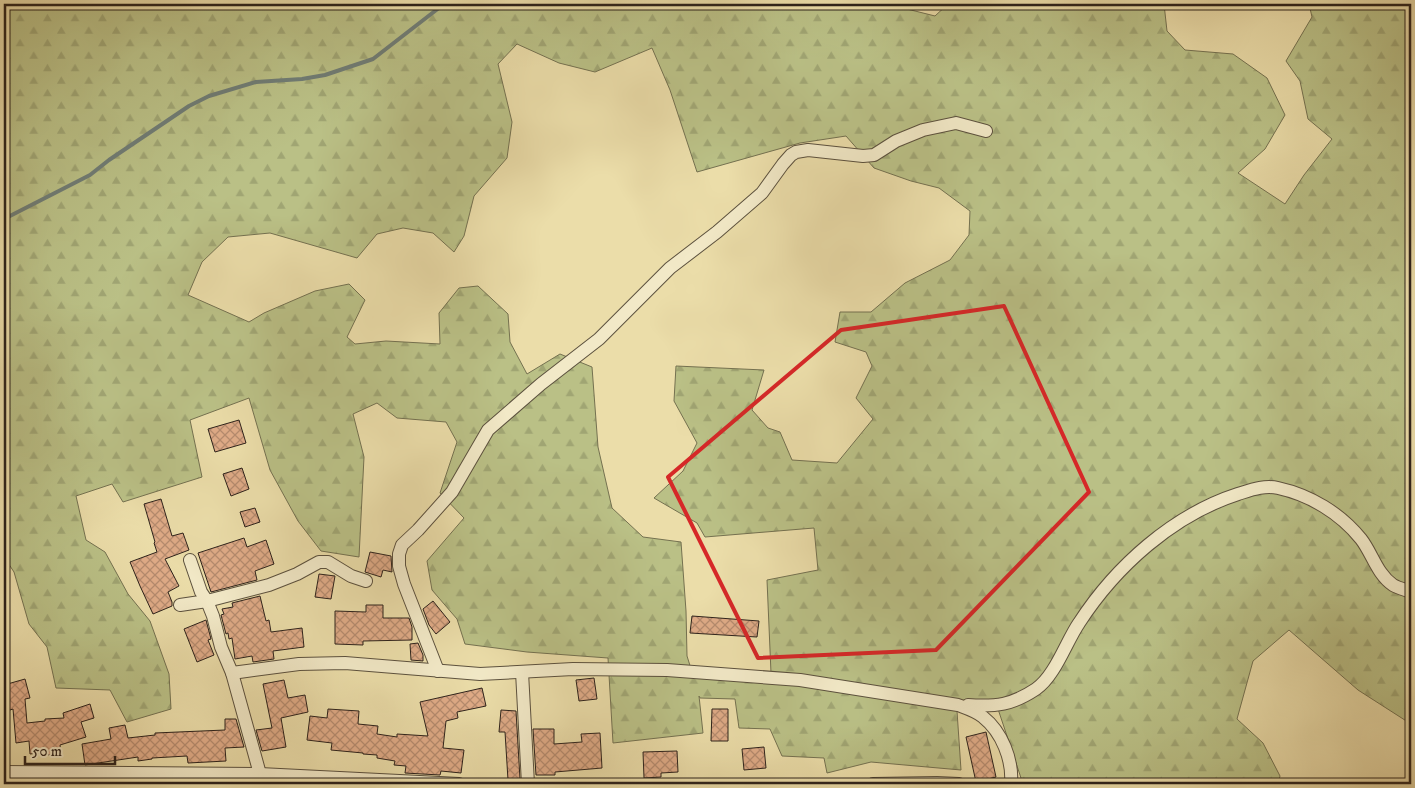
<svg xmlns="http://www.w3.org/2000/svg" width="1415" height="788" viewBox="0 0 1415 788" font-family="'IM FELL DW Pica',serif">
	<defs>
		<pattern id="forest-firs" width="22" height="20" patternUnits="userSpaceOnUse" patternTransform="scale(1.25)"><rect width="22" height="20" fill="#bac086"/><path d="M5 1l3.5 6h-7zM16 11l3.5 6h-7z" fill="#a0a573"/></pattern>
		<pattern id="building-cross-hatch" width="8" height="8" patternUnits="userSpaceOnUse" patternTransform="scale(1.25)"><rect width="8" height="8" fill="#dfab87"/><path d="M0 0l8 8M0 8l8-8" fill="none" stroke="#b58b6e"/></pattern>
	</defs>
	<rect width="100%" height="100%" fill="#ebdda9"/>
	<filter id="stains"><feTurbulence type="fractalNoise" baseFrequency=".004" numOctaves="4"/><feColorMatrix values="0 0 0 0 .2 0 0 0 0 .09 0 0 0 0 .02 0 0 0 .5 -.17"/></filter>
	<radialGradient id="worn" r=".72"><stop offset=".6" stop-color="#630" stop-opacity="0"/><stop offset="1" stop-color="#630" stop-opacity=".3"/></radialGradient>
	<path fill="url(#forest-firs)" stroke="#747150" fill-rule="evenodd" d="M4 4H887L935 16 948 4H1164L1167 31 1185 50 1233 54 1267 78 1285 115 1265 149 1238 173 1285 204 1304 175 1332 139 1308 119 1300 81 1286 61 1312 17 1309 4H1411V724L1358 690 1289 630 1253 661 1237 719 1263 743 1280 776 1278 784H1023L998 709 957 711 961 770 871 762 827 773 824 758 782 756 770 729 739 728 735 699 700 698 699 696 703 733 613 743 608 658 527 652 465 644 457 619 432 590 427 561 464 518 440 493 457 442 446 422 397 418 377 403 353 414 364 457 359 557 321 551 298 521 270 470 249 398 190 420 202 477 123 502 112 484 76 496 86 540 105 552 128 594 150 621 169 674 171 709 127 722 110 690 56 688 47 647 29 624 14 572 4 557ZM517 44 559 63 595 72 652 48 670 90 697 172 800 143 846 136 874 168 911 181 939 188 970 211 969 235 950 260 905 283 871 312H840L835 342 866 352 872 366 856 398 873 419 837 463 792 460 780 432 768 428 752 410 764 370 676 366 674 401 697 443 683 471 654 498 697 523 705 537 814 528 818 570 767 580 771 673 692 672 687 656 686 611 681 542 643 537 612 508 598 447 592 367 560 354 527 374 510 342 508 314 478 286 459 288 439 313 440 344 386 341 355 344 347 337 365 300 349 284 315 291 264 313 249 322 188 295 202 262 228 237 270 233 357 258 377 234 403 228 433 233 454 252 464 236 474 196 507 158 512 122 498 64Z"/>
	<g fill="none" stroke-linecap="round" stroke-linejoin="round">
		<polyline stroke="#707d76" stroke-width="4" points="4,219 90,175 109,160 189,106 209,96 256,82 302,79 325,75 373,59 444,4"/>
	</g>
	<g fill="url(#building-cross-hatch)" stroke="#2d221b">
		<polygon points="239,420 246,443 215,452 208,429"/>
		<polygon points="242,468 249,489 231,496 223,474"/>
		<polygon points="161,499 172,536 183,533 189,550 165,559 179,586 168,592 172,602 172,606 153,614 140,586 130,562 157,552 154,543 155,542 144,504"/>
		<polygon points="255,508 260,522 245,527 240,512"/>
		<polygon points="244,538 247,547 266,540 274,564 255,571 257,580 211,592 198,553"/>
		<polygon points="370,552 391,556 392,572 383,570 381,577 365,572"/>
		<polygon points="319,574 335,576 331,599 315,597"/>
		<polygon points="260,596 266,621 269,620 271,632 302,628 304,647 273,651 274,659 253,662 252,656 235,659 232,638 229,639 228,633 226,634 221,615 224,614 222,609 233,607 232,603"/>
		<polygon points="433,601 450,622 436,634 429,625 423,609"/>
		<polygon points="366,605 383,605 383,618 409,618 412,627 412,640 363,641 363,645 335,644 335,611 366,612"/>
		<polygon points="692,616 759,621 757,637 690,633"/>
		<polygon points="206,620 211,639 208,640 214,655 197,662 184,629"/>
		<polygon points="418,643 423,655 423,661 411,660 410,644"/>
		<polygon points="594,678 597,699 579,701 576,680"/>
		<polygon points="25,679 30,698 25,699 27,723 45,721 45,719 64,718 63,713 90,704 94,718 81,722 86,737 60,745 61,754 46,755 46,752 30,754 29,741 16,743 13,709 4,712 4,685"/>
		<polygon points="284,680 288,698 305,695 308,712 281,718 286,747 262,751 256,730 272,728 263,684"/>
		<polygon points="482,688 486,706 457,712 458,718 446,721 443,748 464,750 461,773 441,771 440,775 405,773 406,766 394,765 395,761 377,758 377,755 363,754 363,753 331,750 332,743 307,740 310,716 327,718 328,709 359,711 358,724 378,726 377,734 397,737 397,734 428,736 420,702"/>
		<polygon points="712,709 728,709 728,741 711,741"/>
		<polygon points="501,710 516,711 520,779 508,780 505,732 499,732"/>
		<polygon points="225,719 236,719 244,747 225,748 226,761 188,763 187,756 152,758 152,759 138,761 138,757 85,765 82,744 111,739 109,728 125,725 128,738 155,735 155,733 225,730"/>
		<polygon points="533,729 554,729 554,744 582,742 581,734 600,733 602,768 555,772 555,775 536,775"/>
		<polygon points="986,732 996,777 976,782 966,737"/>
		<polygon points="764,747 766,768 744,770 742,749"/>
		<polygon points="677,751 678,772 661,773 661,777 644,778 643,752"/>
	</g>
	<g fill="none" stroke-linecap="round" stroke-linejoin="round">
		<g stroke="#5c513e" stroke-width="14">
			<g id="minor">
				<polyline points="190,560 201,592 207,601 213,616 221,647 232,673 260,774"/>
				<polyline points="180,605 207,601 269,585 297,574 319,562 328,562 351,576 366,581"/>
				<polyline points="438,671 404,584 399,566 399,554 402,545 418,530 452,492 488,430 541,384 599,339 670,268 717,232 762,193 783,164 791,155 796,152 808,150 863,156 874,155 896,141 923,130 956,123 986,131"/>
				<polyline points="522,672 528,784"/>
				<path d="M232 673 299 664 345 663 480 674 573 669 667 670 800 680 958 705C966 708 976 711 983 717 1002 732 1013 760 1011 784"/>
				<path d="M968 705C996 707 1012 705 1036 689 1055 676 1066 642 1079 623 1116 566 1173 515 1238 494 1251 490 1264 485 1278 488 1310 495 1340 513 1361 539 1372 553 1377 574 1393 585 1398 588 1406 590 1411 592"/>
				<polyline points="4,772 260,774 459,784"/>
				<polyline points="873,784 937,783 959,784"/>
			</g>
		</g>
		<use href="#minor" stroke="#f2e9c7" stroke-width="12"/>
	</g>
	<path fill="none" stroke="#d62828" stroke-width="4" stroke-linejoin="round" d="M1004 306 1089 492 936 650 758 658 668 477 841 330Z"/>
	<rect width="1415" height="788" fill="none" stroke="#ebdda9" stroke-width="20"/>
	<rect x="5" y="5" width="1405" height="778" fill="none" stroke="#2d221b" stroke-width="2.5"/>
	<rect x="10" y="10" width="1395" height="768" fill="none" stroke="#2d221b"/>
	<path d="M25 756v8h90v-8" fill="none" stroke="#2d221b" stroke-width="2.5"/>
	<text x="32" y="756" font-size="15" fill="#2d221b" stroke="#f2e9c7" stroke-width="4" paint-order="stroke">50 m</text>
	<rect width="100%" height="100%" filter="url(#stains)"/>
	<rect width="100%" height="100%" fill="url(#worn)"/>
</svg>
